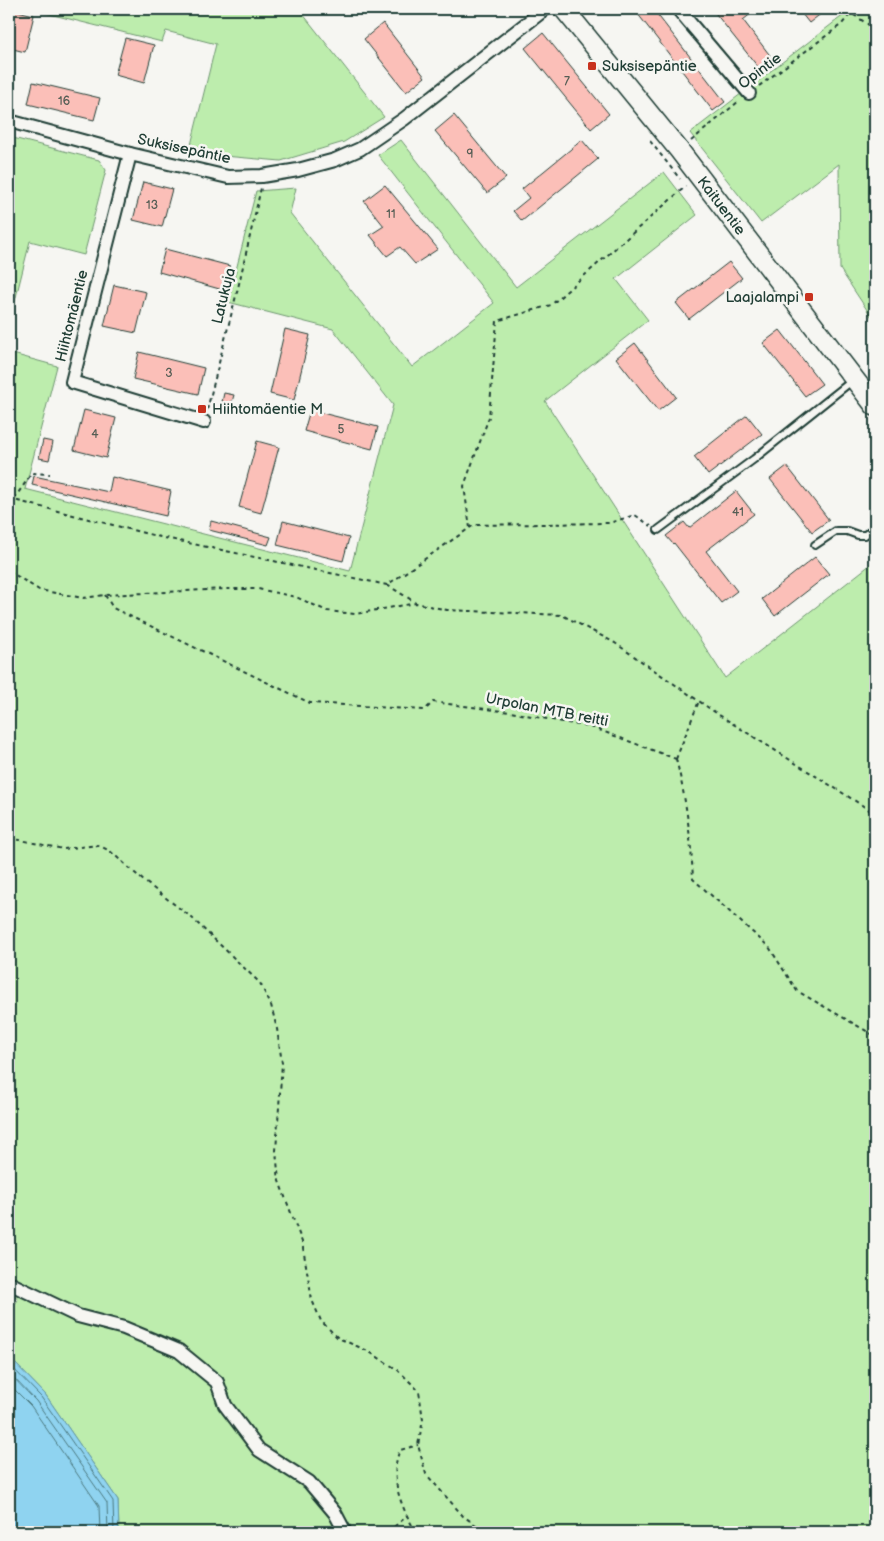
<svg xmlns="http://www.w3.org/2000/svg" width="884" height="1541" viewBox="0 0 884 1541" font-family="'Balsamiq Sans',sans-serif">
	<rect width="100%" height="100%" fill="#f6f6f2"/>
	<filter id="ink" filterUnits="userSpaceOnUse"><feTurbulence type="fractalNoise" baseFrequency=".02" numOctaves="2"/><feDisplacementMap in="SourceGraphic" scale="10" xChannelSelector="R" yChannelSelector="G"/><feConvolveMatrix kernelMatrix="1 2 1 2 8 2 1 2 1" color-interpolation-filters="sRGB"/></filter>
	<g filter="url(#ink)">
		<g fill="#bdedad" stroke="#6e9570">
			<polygon points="29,9 299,9 384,117 344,142 281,161 189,153 216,44 166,31 162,42"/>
			<polygon points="841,9 875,9 875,322 840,269 839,164 761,223 690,133 845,14"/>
			<polygon points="9,137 99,160 106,170 84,255 30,241 9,325"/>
			<polygon points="401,140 516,287 664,172 697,215 616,279 648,320 545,401 725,678 875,561 875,1532 119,1532 118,1500 45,1394 9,1357 9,1311 18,1300 9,1288 9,353 57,366 25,489 350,571 393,405 333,329 228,302 256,191 296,188 290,213 412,367 494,303 378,155"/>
		</g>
		<polygon fill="#8fd3f0" stroke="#6297a5" points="9,1357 45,1394 118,1500 119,1532 9,1532"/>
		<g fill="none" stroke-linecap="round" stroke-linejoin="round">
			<g stroke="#4c797f" stroke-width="1">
				<polyline points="9,1364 41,1397 113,1501 114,1532"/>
				<polyline points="9,1373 36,1401 107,1503 108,1532"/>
				<polyline points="9,1384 31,1406 99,1506 100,1532"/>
			</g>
		</g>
		<g fill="#fbbfb8" stroke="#1f3d34">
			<polygon points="9,9 34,15 25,52 9,48"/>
			<polygon points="634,9 653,9 725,102 713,111"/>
			<polygon points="712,9 757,9 743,20 775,62 762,72"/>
			<polygon points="798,9 827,9 809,23"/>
			<polygon points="383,23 425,77 406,92 364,39"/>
			<polygon points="543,33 609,114 591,129 525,48"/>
			<polygon points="125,38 154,45 144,83 115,75"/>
			<polygon points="33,82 100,98 94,120 28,104"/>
			<polygon points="454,115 506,178 487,193 435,131"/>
			<polygon points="582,140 598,159 522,221 513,211 529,198 522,189"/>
			<polygon points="143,182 172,189 162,227 133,220"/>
			<polygon points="385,185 438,249 415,264 400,247 387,256 370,235 384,226 364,201"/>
			<polygon points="165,249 230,266 223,290 159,272"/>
			<polygon points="729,262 742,278 689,319 676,303"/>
			<polygon points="114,285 146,292 136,333 104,326"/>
			<polygon points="285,329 310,335 294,400 270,394"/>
			<polygon points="780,330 822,384 805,396 763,343"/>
			<polygon points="635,343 676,397 658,411 616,358"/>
			<polygon points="139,352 204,368 198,394 133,379"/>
			<polygon points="224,393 234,395 231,405 222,402"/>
			<polygon points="84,410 116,418 106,458 74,450"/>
			<polygon points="310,410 378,427 372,449 304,431"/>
			<polygon points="747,415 762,434 708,475 694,457"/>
			<polygon points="43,440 53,442 49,460 39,458"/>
			<polygon points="257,441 279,447 261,513 239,507"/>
			<polygon points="787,466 829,520 812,532 770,479"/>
			<polygon points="34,476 109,492 112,477 171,491 166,516 32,485"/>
			<polygon points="736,491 754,514 706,551 737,591 721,603 674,543 673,544 666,536 684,522 689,528"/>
			<polygon points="211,521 271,537 268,545 209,530"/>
			<polygon points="283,521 349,538 343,561 277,545"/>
			<polygon points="815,557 829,574 775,616 762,599"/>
		</g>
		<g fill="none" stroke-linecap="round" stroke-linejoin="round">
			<g stroke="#1f3d34" stroke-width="10">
				<g id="lane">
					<polyline points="658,530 754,459 853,380"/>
					<polyline points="815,545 836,531 847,531 858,535 865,535 875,527"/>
				</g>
			</g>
			<g stroke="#1f3d34" stroke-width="16">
				<g id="street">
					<polyline points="678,9 749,93"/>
					<polyline points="9,121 130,154 228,177 262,176 298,170 335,160 360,149 404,119 545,9"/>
					<polyline points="130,154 72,382 204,422"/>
					<polyline points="9,1283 78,1316 124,1328 179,1351 217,1382 225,1405 259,1450 309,1482 335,1513 345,1532"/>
				</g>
			</g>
			<g stroke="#1f3d34" stroke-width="22">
				<g id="secondary">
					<path id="s1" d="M564 9 679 150 875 406"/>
				</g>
			</g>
			<g stroke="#1f3d34" stroke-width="2" stroke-dasharray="4 4" stroke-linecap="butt">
				<polyline points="848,9 851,13 875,29"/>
				<polyline points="759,86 842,24 851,13"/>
				<polyline points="650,141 680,179"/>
				<polyline points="691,141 739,101"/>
				<polyline points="207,410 238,288 261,188"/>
				<polyline points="14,499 32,473 50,474"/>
				<polyline points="9,500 14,500 160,537 387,585 474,525 609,523 635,515 651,526"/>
				<polyline points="470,528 464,486 489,417 497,321 551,305 686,186"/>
				<polyline points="9,571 39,590 83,598 105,595 226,589 258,589 296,597 327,611 355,614 416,603 447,610 562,615 615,643 719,715 868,809 875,816"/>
				<polyline points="387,585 415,602"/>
				<polyline points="105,595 113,608 310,703 425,710 433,702 510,712 594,728 676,759"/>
				<path d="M676 759C686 798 691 838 693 879L769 947 797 991 875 1036"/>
				<polyline points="676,759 699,701"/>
				<polyline points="9,839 20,840 63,849 98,845 110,851 145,882 191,917 260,983 271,1005 277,1029 282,1063 276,1151 279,1181 302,1242 312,1300 321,1321 338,1338 368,1351 398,1370 419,1391 423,1420 418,1445 426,1474 463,1516 486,1532"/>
				<polyline points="388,1532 407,1516"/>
				<path d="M416 1532C402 1509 388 1477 400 1450L418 1445"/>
			</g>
			<use href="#lane" stroke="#f6f6f2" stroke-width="6"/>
			<use href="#street" stroke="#f6f6f2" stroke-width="12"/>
			<use href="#secondary" stroke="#f6f6f2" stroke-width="19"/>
		</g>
	</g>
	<g fill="#c8321e" stroke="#f6f6f2" stroke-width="2">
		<rect x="587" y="61" width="10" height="10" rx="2.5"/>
		<rect x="804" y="292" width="10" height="10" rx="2.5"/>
		<rect x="197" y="404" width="10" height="10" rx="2.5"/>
	</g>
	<g text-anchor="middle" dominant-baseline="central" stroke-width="5" stroke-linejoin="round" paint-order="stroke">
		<g font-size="12" fill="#565e55">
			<text x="567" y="81">7</text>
			<text x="64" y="101">16</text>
			<text x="470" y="154">9</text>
			<text x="152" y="205">13</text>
			<text x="391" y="214">11</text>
			<text x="169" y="373">3</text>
			<text x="341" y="429">5</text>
			<text x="95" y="434">4</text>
			<text x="738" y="512">41</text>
		</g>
		<g font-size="15" fill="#1f3d34" stroke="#f6f6f2" text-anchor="start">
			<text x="602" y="66">Suksisepäntie</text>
			<text x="799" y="297" text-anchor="end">Laajalampi</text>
			<text x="212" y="409">Hiihtomäentie M</text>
		</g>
		<g font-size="15" fill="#1f3d34" stroke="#f6f6f2">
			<text transform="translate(760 71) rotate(-37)">Opintie</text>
			<text transform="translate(184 149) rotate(12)">Suksisepäntie</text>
			<text stroke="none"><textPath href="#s1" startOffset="252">Kaituentie</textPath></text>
			<text transform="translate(224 296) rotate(-76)">Latukuja</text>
			<text transform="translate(72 316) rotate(-76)">Hiihtomäentie</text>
			<text transform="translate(547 710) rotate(11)">Urpolan MTB reitti</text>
		</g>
	</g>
	<rect width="884" height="1541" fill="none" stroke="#f6f6f2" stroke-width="30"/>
	<rect x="15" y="15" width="854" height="1511" fill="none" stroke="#1f3d34" stroke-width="2" filter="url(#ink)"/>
</svg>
